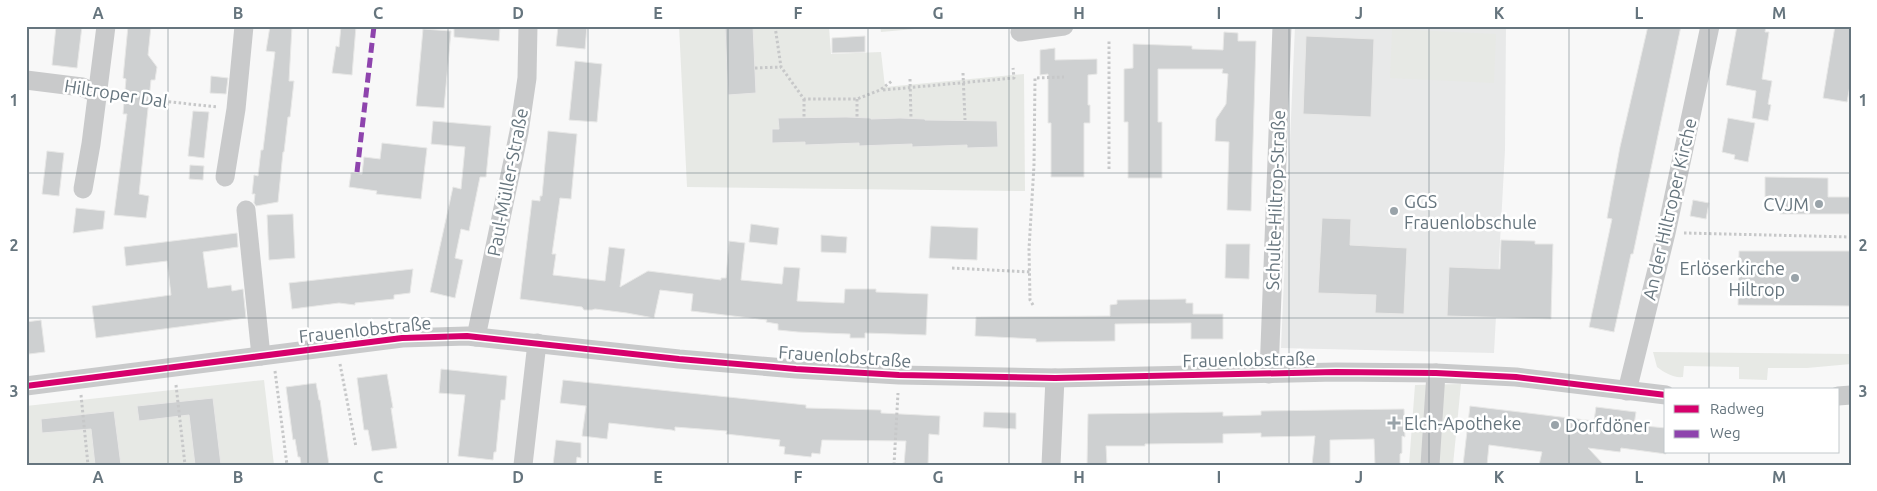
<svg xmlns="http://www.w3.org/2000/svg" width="1877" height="491" viewBox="0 0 1877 491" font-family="Ubuntu,sans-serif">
	<rect width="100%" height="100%" fill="#f8f8f8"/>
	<polygon fill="#e8e9e9" points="1295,26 1506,26 1505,150 1494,353 1281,348"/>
	<g fill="#e7e9e5">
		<polygon points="679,26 829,27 831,54 881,52 885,87 1024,74 1025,191 687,187"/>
		<polygon points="880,26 948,26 881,32"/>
		<polygon points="1392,29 1496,34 1494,83 1390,78"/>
		<path d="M1653 352 1851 354V364L1807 368H1768L1767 380 1739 379V367L1684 366 1683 377C1673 378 1665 373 1657 367Z"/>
		<polygon points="264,380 274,465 26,465 26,406"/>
		<polygon points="1461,384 1453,465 1409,465 1415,385"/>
	</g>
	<g fill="#ced0d1" stroke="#e8e8e7">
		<polygon points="56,26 82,26 77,68 52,65"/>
		<polygon points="128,26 151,26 148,55 157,67 155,80 151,80 139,194 149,196 146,218 114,215 127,114 123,114 126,79 123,78"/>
		<polygon points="270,26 292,26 289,81 294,81 290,117 288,117 284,152 283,152 278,202 256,206 254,203 255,194 252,194 254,175 258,176 261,150 263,150 275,52 266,51"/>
		<polygon points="341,26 356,26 352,75 332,73 336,46 339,47"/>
		<polygon points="454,26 500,26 499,41 454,37"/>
		<polygon points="558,26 587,26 585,49 556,46"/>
		<polygon points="725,26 753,26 756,93 728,95"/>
		<polygon points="1648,26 1681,26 1633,254 1631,254 1614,332 1589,327 1612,219 1607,218 1620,147"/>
		<polygon points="1737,26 1766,26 1765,32 1769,32 1762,79 1772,81 1768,104 1771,105 1768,121 1752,118 1756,91 1726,85"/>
		<polygon points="1835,26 1851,26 1851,80 1847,102 1823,98"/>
		<polygon points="423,29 451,31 444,108 416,106"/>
		<polygon points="1224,32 1238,33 1238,41 1256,41 1251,211 1227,210 1229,142 1215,141 1216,119 1226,104 1228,74 1222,73 1223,69 1158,69 1158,122 1162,122 1162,178 1128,178 1128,122 1124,122 1124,69 1133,68 1133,44 1192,46 1192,49 1223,50"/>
		<polygon points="865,36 865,52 832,53 832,38"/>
		<polygon points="1306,36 1374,39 1371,117 1303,114"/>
		<polygon points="1055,48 1055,60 1097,59 1097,74 1088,75 1088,105 1090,105 1090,123 1084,123 1084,177 1051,177 1051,123 1048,123 1048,74 1040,75 1040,50"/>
		<polygon points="575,61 602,64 597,122 569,120"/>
		<polygon points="211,76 228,78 226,94 210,93"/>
		<polygon points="193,111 209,112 204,158 188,156"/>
		<polygon points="846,117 871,118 871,119 900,118 925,119 925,120 997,121 998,147 967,148 967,145 912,147 912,144 859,146 859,143 805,145 805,142 772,143 772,129 779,129 778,118"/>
		<polygon points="1728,118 1755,123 1748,162 1734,159 1735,155 1722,152"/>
		<polygon points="433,121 491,126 486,177 480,177 469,231 461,229 455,258 463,260 455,298 430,292 453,187 461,189 465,147 431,144"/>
		<polygon points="548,131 577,134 571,199 560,198 552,254 556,254 553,275 605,281 609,247 625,249 620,287 648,271 721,280 721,278 726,278 729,241 745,243 741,280 782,284 784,267 800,268 797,301 844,303 845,289 876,289 876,292 928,294 926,335 865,333 865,338 850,338 850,334 798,332 778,330 778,324 766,322 767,320 691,311 693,294 660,290 654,318 627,313 595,309 592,310 584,310 582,307 520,299 532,200 540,201 540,196 542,196"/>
		<polygon points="382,143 427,148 421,199 376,194 377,191 349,187 351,173 362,174 364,157 380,159"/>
		<polygon points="47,151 64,153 59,196 42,194"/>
		<polygon points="190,165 204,166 203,180 189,179"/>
		<polygon points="1765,177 1828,178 1828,197 1851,197 1851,214 1780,214 1780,197 1765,197"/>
		<polygon points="1693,200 1709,203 1706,219 1690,216"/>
		<polygon points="76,208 105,211 103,229 73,233"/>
		<polygon points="293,214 295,258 269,260 267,215"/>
		<polygon points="1322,218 1351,219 1350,245 1407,248 1404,314 1375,313 1376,295 1318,293"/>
		<polygon points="751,224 779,228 777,245 749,242"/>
		<polygon points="931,226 978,228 977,260 929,258"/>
		<polygon points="237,233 238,247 203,252 208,288 231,285 232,291 243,289 246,318 96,338 92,306 171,295 167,261 126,266 124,247"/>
		<polygon points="821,235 847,237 846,253 821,252"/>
		<polygon points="1501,240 1535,241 1535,244 1553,244 1551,319 1447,316 1449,267 1500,269"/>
		<polygon points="1226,244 1250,244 1249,279 1225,278"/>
		<polygon points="1739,251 1851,251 1851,306 1738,305"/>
		<polygon points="413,269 410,293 394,295 394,299 355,303 355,305 339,303 292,309 289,283"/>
		<polygon points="1186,299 1186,303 1193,303 1193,314 1223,314 1223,339 1191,339 1191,323 1115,324 1115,341 1036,342 1036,339 975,336 976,317 1110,316 1110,305 1117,304 1117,300"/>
		<polygon points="41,320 45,352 29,354 28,346 26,347 26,322"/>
		<polygon points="441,369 507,376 505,400 501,400 496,452 494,452 493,460 458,456 465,395 439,393"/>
		<polygon points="387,374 393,408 391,408 397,448 372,451 368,430 364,430 357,378"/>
		<polygon points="563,380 806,405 806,408 881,410 881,413 940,416 939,435 929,434 928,465 904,465 906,441 822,440 820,454 812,453 811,457 784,454 785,447 779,446 780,440 726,434 727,431 675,427 675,431 672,430 609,423 607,439 582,436 586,406 560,403"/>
		<polygon points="316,383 319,400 320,400 329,465 301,465 300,457 298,457 295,439 293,440 286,387"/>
		<polygon points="213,398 221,465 195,465 189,415 139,421 137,406"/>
		<polygon points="1470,406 1594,421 1596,407 1636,412 1634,425 1666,428 1666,454 1621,448 1620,452 1588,448 1604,465 1539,465 1542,452 1489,445 1487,465 1463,465"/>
		<polygon points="1404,409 1405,437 1402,436 1402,453 1400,454 1400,465 1375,465 1374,439 1330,440 1330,465 1312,465 1315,436 1261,437 1261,433 1223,434 1223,443 1145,444 1145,446 1106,446 1107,465 1087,465 1088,414 1223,412 1223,416 1261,415 1261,411"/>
		<polygon points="114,411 121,465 95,465 91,429 42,433 41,419"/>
		<polygon points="984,412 1016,413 1016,429 983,427"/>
		<polygon points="556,440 581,443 581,458 577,457 576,465 553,465"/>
	</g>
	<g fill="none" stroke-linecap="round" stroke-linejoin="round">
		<g stroke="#c7c8c9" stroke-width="3" stroke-dasharray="2.5 2.5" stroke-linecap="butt">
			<polyline points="775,26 781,67 804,99 857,99 880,90 892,81"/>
			<polyline points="755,68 781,67"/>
			<polyline points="963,73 965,120"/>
			<polyline points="910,79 911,119"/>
			<polyline points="883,90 1014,78 1013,68"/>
			<polyline points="114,96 218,107"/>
			<polyline points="804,99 804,118"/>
			<polyline points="857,99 857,118"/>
			<polyline points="1109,169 1109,40"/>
			<polyline points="1684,233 1851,237"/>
			<polyline points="952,268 1030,272"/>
			<polyline points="1033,305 1030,300 1029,249 1034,165 1035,78 1064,77"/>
			<polyline points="340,364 356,447"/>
			<polyline points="275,371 287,465"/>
			<polyline points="176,385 185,465"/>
			<polyline points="81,395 88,465"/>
			<polyline points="894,465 898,393"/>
		</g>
		<g stroke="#c9cacb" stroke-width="19">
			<polyline points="1020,32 1064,26"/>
			<polyline points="26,80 82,87 98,94"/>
			<polyline points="225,177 236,109 244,26"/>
			<polyline points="83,189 91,144 106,26"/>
			<polyline points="246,210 261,356"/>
			<polyline points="476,337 519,132 527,78 528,26"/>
			<polyline points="1269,374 1282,26"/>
			<polyline points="26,386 402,338 467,336 679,359 796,369 899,375 1055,378 1336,372 1436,373 1516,377 1666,395"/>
			<polyline points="1627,391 1666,233 1710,26"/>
			<polyline points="1838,396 1851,395"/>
			<polyline points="523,465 537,343"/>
			<polyline points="1051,465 1055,378"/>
			<polyline points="1430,465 1436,373"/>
		</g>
		<polyline stroke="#8e44ad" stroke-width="5" stroke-dasharray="10 5" stroke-linecap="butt" points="357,172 374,26"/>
		<g stroke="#fff" stroke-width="9">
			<polyline id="cycleway" points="26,386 402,338 467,336 679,359 796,369 899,375 1055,378 1336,372 1436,373 1516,377 1666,395"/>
		</g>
		<use href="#cycleway" stroke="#d6006c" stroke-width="6"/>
	</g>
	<path fill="none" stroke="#66757e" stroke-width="1" stroke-opacity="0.55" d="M168 26V465M308 26V465M448 26V465M588 26V465M728 26V465M868 26V465M1009 26V465M1149 26V465M1289 26V465M1429 26V465M1569 26V465M1709 26V390M26 173H1851M26 318H1851M1709 452V465"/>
	<g fill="#99a3a9" stroke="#fff" stroke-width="2">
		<circle cx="1819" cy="204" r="5"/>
		<circle cx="1394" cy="211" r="5"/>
		<circle cx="1795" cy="278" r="5"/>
		<path d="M1391.5 415.5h5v5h5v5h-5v5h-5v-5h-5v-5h5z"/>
		<circle cx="1555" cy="425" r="5"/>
	</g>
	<g text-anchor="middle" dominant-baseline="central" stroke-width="5" stroke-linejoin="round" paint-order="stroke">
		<g font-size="18" fill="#66757e" stroke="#fff">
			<text transform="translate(116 93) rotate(9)">Hiltroper Dal</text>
			<text transform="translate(507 182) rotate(-79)">Paul-Müller-Straße</text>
			<text transform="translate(1275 200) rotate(-88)">Schulte-Hiltrop-Straße</text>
			<text transform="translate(1669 209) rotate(-77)">An der Hiltroper Kirche</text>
			<text transform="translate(365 329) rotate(-6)">Frauenlobstraße</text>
			<text transform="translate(845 356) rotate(4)">Frauenlobstraße</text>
			<text transform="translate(1249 359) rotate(-1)">Frauenlobstraße</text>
		</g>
		<g font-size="18" fill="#66757e" stroke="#fff" text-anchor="start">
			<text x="1404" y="201">GGS<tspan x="1404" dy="21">Frauenlobschule</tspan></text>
			<text x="1809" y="204" text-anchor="end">CVJM</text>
			<text x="1785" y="268" text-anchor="end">Erlöserkirche<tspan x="1785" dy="21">Hiltrop</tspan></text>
			<text x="1404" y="423">Elch-Apotheke</text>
			<text x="1565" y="425">Dorfdöner</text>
		</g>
	</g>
	<rect width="1877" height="491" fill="none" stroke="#ffffff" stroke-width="55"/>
	<rect x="1664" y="388" width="175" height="65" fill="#ffffff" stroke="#c2c8cb"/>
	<rect x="1674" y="405" width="25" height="8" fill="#d6006c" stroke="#c2c8cb"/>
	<text x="1710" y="414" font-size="15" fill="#66757e">Radweg</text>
	<rect x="1674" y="430" width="25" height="8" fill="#8e44ad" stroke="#c2c8cb"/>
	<text x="1710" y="438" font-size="15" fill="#66757e">Weg</text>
	<rect x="28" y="28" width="1822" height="436" fill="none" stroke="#66757e" stroke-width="2"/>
	<g font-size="16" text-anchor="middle" font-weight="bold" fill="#66757e">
		<text x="98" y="19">A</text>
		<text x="238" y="19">B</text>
		<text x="378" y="19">C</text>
		<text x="518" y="19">D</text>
		<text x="658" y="19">E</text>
		<text x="798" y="19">F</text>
		<text x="938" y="19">G</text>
		<text x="1079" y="19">H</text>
		<text x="1219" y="19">I</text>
		<text x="1359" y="19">J</text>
		<text x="1499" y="19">K</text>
		<text x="1639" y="19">L</text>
		<text x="1779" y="19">M</text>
		<text x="14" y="106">1</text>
		<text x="1863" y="106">1</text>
		<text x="14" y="251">2</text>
		<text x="1863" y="251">2</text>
		<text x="14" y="397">3</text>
		<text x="1863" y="397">3</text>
		<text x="98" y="483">A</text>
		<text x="238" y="483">B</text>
		<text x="378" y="483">C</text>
		<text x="518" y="483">D</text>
		<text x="658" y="483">E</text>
		<text x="798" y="483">F</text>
		<text x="938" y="483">G</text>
		<text x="1079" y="483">H</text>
		<text x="1219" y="483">I</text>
		<text x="1359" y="483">J</text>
		<text x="1499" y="483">K</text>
		<text x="1639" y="483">L</text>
		<text x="1779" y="483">M</text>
	</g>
</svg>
